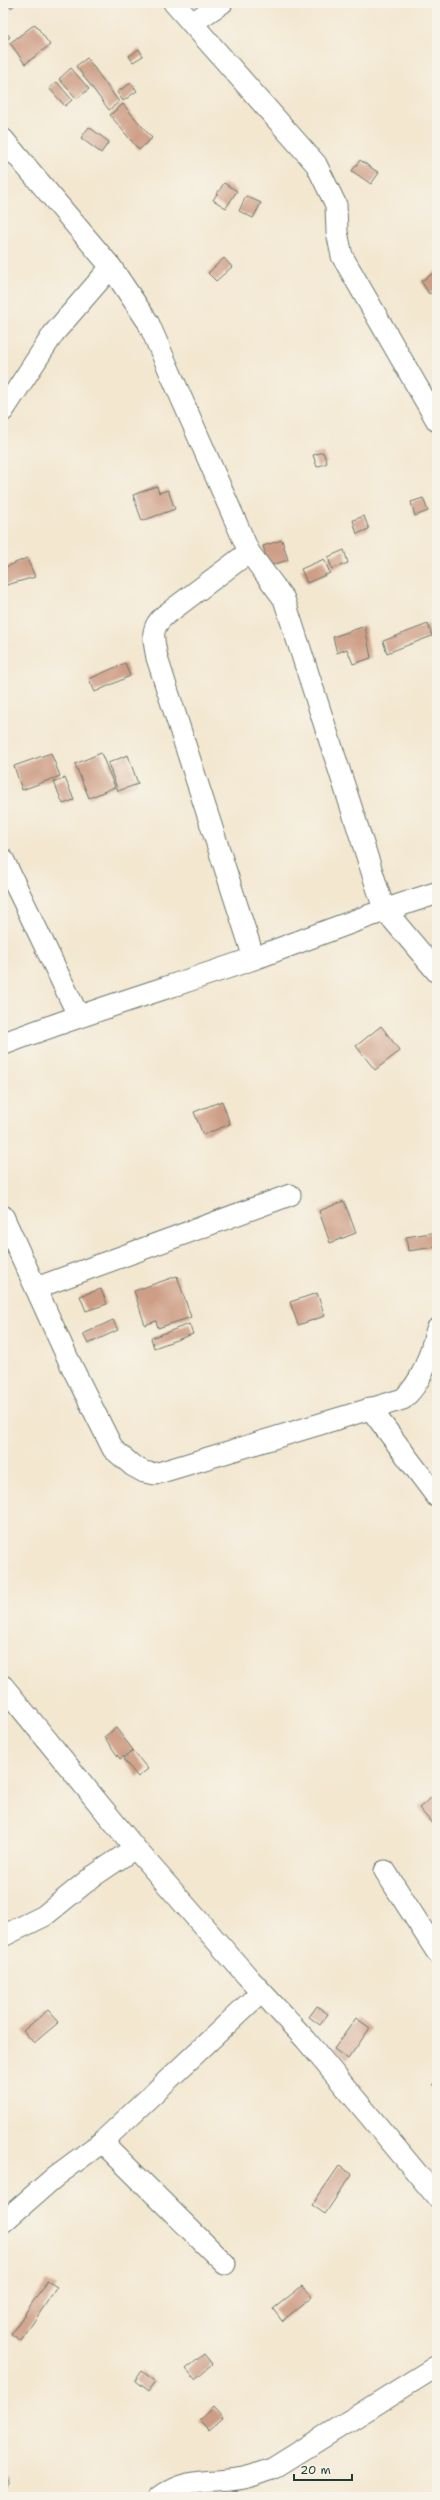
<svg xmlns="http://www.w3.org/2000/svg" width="440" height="2500" viewBox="0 0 440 2500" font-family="'Shantell Sans',sans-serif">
	<rect width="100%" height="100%" fill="#f7f3e8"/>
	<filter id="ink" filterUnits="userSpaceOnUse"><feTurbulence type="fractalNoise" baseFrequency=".025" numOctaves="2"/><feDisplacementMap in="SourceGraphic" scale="8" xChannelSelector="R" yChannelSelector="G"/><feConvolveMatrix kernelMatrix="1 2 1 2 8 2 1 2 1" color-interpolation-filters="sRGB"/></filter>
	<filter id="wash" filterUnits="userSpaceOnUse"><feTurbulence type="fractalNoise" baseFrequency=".012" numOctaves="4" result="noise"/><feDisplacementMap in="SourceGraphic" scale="16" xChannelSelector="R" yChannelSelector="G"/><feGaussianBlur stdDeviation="0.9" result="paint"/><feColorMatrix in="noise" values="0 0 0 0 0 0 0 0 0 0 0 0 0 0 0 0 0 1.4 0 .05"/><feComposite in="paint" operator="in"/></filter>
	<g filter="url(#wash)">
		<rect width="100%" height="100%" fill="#f3e7d0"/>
		<g id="blocks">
			<g fill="#ce9d85">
				<polygon points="7,3 17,3 11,8"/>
				<polygon points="35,24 50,45 25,64 10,43"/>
				<polygon points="3,29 10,37 3,43"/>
				<polygon points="139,49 143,56 133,62 129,56"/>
				<polygon points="87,58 119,102 109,110 76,66"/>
				<polygon points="71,68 89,89 77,99 59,79"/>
				<polygon points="57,82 72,100 65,106 49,88"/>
				<polygon points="131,83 137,91 123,101 117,92"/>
				<polygon points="123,104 152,138 139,150 110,115"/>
				<polygon points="89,127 109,142 101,153 81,138"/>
				<polygon points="360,160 379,173 371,184 352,171"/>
				<polygon points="224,183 237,191 226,208 213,200"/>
				<polygon points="246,196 261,203 253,218 239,211"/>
				<polygon points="224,258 232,267 216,281 208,273"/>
				<polygon points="437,271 437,289 429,294 421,281"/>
				<polygon points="323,452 327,463 317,467 313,455"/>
				<polygon points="157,486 159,493 168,490 175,509 142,521 133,495"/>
				<polygon points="423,498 428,511 415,516 411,502"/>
				<polygon points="364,516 369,529 357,534 353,520"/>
				<polygon points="282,540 288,560 269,566 263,546"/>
				<polygon points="344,550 348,563 332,569 328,557"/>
				<polygon points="27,558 35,577 3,586 3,568"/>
				<polygon points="324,559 330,573 307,583 301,569"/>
				<polygon points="428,624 432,636 387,653 383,641"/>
				<polygon points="365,626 371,658 353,664 347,649 337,653 333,637"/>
				<polygon points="125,663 130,676 95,692 89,679"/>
				<polygon points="51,753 60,776 22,790 14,766"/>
				<polygon points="101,753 115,787 89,798 75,764"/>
				<polygon points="128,755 138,784 118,791 108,763"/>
				<polygon points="65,778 74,800 63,804 54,782"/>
				<polygon points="381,1026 400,1051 375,1070 356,1046"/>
				<polygon points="222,1101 230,1124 203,1135 194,1112"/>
				<polygon points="344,1201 356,1233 330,1243 319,1211"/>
				<polygon points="437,1232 435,1247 408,1251 406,1237"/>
				<polygon points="177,1276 191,1317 158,1328 156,1321 145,1325 134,1291"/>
				<polygon points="101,1289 107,1304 86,1311 80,1296"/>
				<polygon points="317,1293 325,1316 298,1325 290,1302"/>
				<polygon points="113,1320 118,1330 88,1344 83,1334"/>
				<polygon points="189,1324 193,1334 154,1348 151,1338"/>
				<polygon points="116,1728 133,1750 120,1759 104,1737"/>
				<polygon points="133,1751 148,1769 138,1777 123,1759"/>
				<polygon points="437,1793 437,1827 436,1828 419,1808"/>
				<polygon points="317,2006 328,2014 320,2025 309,2017"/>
				<polygon points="48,2010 59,2022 34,2043 23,2031"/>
				<polygon points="356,2018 370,2028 348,2059 334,2049"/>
				<polygon points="437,2080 437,2089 433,2084"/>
				<polygon points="339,2166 352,2174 325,2214 312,2205"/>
				<polygon points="47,2281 57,2287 21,2341 11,2334"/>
				<polygon points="302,2286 312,2297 282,2321 273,2309"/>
				<polygon points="204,2354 212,2364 195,2379 186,2369"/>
				<polygon points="142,2371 155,2381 148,2391 135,2381"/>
				<polygon points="213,2407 223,2418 209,2430 199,2420"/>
				<polygon points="3,2477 9,2480 3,2489"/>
				<polygon points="322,2492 327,2497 317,2497"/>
			</g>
		</g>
	</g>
	<g filter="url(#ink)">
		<use href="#blocks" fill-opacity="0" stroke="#69786b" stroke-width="1"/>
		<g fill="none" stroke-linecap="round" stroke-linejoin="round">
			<g stroke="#69786b" stroke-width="23">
				<g id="street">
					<polyline points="174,3 316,164 336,205 337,232 342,256 437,421"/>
					<polyline points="192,23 222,3"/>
					<polyline points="3,139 111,267 148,322 249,552 284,599 384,909 437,972"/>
					<polyline points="3,411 54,333 111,267"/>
					<path d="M249 552 164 616C149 629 154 640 157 658L254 958"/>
					<polyline points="3,859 78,1015"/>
					<path d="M3 1216 69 1361 113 1449 133 1466 144 1472 155 1474 403 1399C424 1380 429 1356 437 1329"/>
					<polyline points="36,1288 290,1195"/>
					<polyline points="370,1408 437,1497"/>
					<polyline points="3,1686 135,1848 247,1976 306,2040 437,2197"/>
					<polyline points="385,1871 437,1952"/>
					<polyline points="3,1936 44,1916 92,1877 135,1848"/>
					<polyline points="102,2142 261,1992"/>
					<polyline points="3,2222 56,2176 102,2142 225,2264"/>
					<path d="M160 2497C190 2475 216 2485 248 2477 256 2475 264 2471 272 2469L437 2366"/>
				</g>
			</g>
			<g stroke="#69786b" stroke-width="24">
				<path id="secondary" d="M3 1044C86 1012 171 987 255 958 315 936 375 912 437 893"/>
			</g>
			<use href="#street" stroke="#fff" stroke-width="21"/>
			<use href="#secondary" stroke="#fff" stroke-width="22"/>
		</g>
	</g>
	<rect width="440" height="2500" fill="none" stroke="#f7f3e8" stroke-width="16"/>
	<path d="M294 2474v6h58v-6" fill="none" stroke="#1f3d34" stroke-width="2"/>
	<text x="300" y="2474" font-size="12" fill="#1f3d34" stroke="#f7f3e8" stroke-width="3" paint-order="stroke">20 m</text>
</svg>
